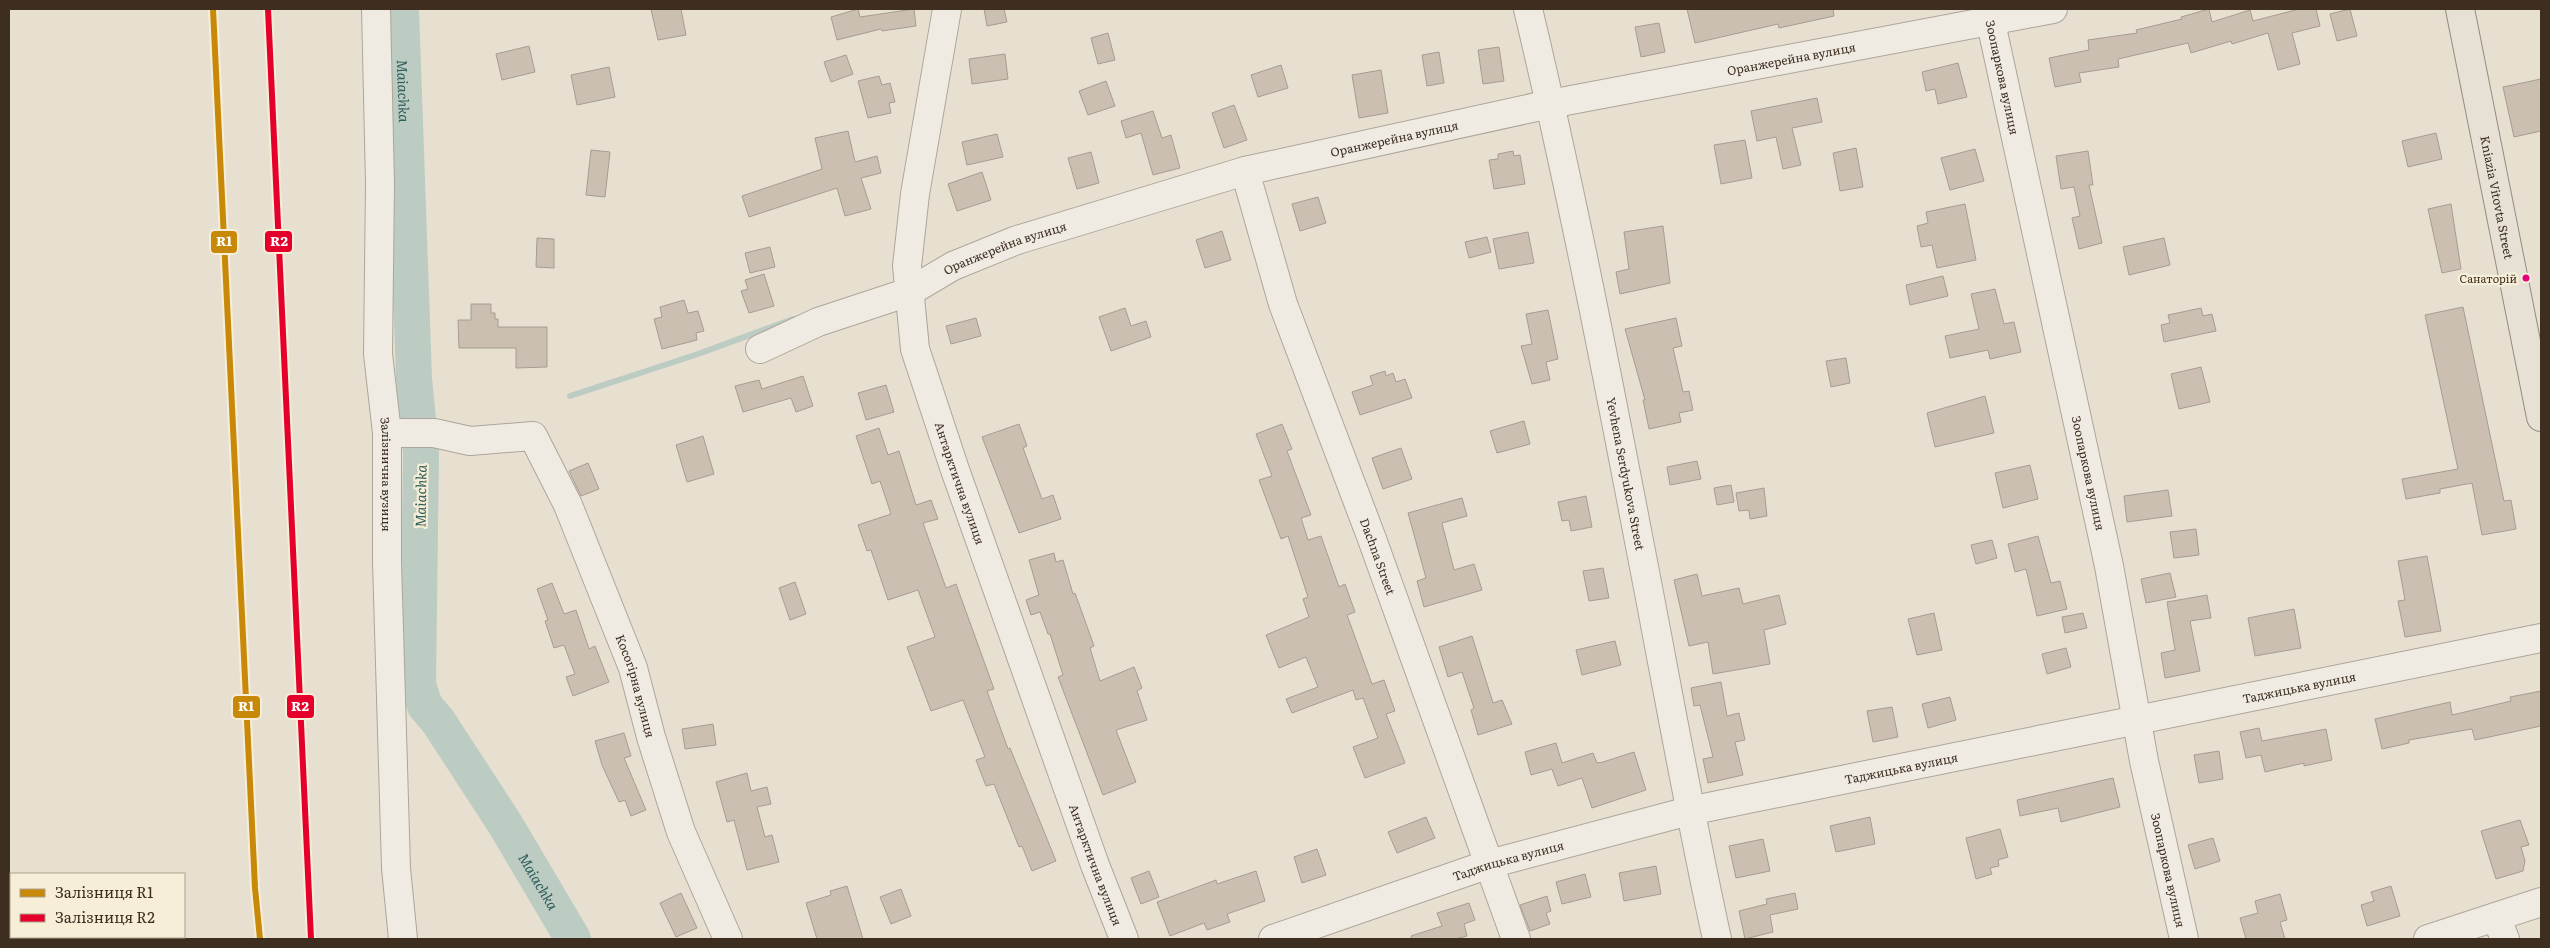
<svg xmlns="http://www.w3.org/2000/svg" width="2550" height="948" viewBox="0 0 2550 948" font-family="Literata,serif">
	<rect width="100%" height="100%" fill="#e7e0d1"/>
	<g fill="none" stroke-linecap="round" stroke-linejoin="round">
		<polyline stroke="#bcccc2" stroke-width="6" points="570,396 698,354 793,319"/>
		<path stroke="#bcccc2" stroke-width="36" id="s1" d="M401 9 414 378 421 453 418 685 425 706 438 721 505 824 573 939"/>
	</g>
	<g fill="#cbbfb2" stroke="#a89c90">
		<polygon points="651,9 681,9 686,35 658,40"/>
		<polygon points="858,9 860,17 914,9 916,26 882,31 881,29 837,40 831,17"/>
		<polygon points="984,9 1004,9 1007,22 987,26"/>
		<polygon points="1687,9 1833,9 1834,16 1779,28 1778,24 1695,43"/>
		<polygon points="2209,9 2212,22 2250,10 2253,21 2299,9 2316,9 2320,26 2292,33 2300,64 2278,70 2268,33 2232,44 2231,41 2191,53 2188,43 2118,59 2119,67 2079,73 2081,82 2055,87 2049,58 2089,50 2088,40 2137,33 2136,30 2182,19 2181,17"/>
		<polygon points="2350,9 2357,36 2337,41 2330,14"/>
		<polygon points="1659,23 1665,52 1641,57 1635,27"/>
		<polygon points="1108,33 1115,60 1098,64 1091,38"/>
		<polygon points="529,46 535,72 502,80 496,54"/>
		<polygon points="1499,47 1504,81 1483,84 1478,50"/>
		<polygon points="1439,52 1444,83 1427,86 1422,55"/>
		<polygon points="1005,54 1008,79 972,84 969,59"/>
		<polygon points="846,55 853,74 831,82 824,62"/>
		<polygon points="1958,63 1967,97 1938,104 1935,89 1926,91 1922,72"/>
		<polygon points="1281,65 1288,88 1258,97 1251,75"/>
		<polygon points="609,67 615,97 577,105 571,75"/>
		<polygon points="1381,70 1388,113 1359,118 1352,75"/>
		<polygon points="879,76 882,85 890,83 895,102 889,103 891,113 868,118 858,81"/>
		<polygon points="2541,79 2541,131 2514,137 2503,87"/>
		<polygon points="1106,81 1115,106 1088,115 1079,91"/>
		<polygon points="1817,98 1822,122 1792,128 1801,165 1783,169 1776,137 1757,141 1751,111"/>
		<polygon points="1234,105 1247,140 1224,148 1212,113"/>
		<polygon points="1153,111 1162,138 1171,135 1180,168 1153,175 1141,133 1126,138 1121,121"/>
		<polygon points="848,131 855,162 877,156 881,173 861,178 871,209 845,216 837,188 749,217 742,196 822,169 815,138"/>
		<polygon points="2436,133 2442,159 2408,167 2402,141"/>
		<polygon points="997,134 1003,157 967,165 962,142"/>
		<polygon points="1745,140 1752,178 1721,184 1714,145"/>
		<polygon points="1856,148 1863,187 1840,191 1833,153"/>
		<polygon points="1975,149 1984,181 1950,190 1941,158"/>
		<polygon points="591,150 610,152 605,197 586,195"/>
		<polygon points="1513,151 1514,156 1520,155 1525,184 1494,189 1489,160 1498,159 1498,154"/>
		<polygon points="2088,151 2093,185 2089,185 2102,243 2079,249 2072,218 2080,216 2074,187 2061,189 2056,156"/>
		<polygon points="1091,152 1099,183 1077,189 1068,158"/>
		<polygon points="982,172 991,200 957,211 948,184"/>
		<polygon points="1318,197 1326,223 1300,231 1292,204"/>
		<polygon points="1965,204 1976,260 1937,268 1932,245 1921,247 1917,226 1928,223 1926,212"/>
		<polygon points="2451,204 2461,269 2442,273 2428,209"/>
		<polygon points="1663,226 1670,283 1620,294 1616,272 1629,269 1624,232"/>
		<polygon points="1222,231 1231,260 1205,268 1196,240"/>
		<polygon points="1528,232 1534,263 1499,269 1493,239"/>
		<polygon points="1487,237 1491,252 1469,258 1465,242"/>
		<polygon points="537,238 554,239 554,268 536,267"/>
		<polygon points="2164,238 2170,265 2129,275 2123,247"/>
		<polygon points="770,247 775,267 750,273 745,253"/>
		<polygon points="764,274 774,306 749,313 741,291 748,289 745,280"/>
		<polygon points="1943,276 1948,296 1910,305 1906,285"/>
		<polygon points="1995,289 2004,324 2014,322 2021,352 1990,359 1988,350 1950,358 1945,336 1979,329 1971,294"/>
		<polygon points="684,300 688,313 698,311 704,331 696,333 697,340 662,349 654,319 662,317 660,307"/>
		<polygon points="471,304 491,304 491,313 495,313 495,319 498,319 498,327 547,327 547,367 516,368 516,348 459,348 458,320 471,320"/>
		<polygon points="2463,307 2504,501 2511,500 2516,529 2482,535 2472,483 2440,489 2440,493 2406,499 2402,479 2458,469 2425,315"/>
		<polygon points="1125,308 1131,326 1146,321 1151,337 1111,351 1099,317"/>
		<polygon points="2201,308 2203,316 2212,314 2216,331 2164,342 2161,325 2170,323 2168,315"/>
		<polygon points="1548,310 1558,359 1546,362 1550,380 1532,384 1521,346 1532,344 1526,314"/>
		<polygon points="976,318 981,336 951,344 946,326"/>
		<polygon points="1676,318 1682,346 1673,348 1683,392 1689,391 1693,410 1679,413 1681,422 1649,429 1643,400 1645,400 1625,329"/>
		<polygon points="1846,358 1850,383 1831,387 1826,361"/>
		<polygon points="2201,367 2210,402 2179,409 2171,374"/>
		<polygon points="1385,371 1386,376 1393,373 1396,382 1405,379 1412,398 1360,415 1352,392 1373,385 1370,376"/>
		<polygon points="803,376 813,406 796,412 791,398 743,412 735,386 759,380 762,389"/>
		<polygon points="886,385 894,412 866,420 858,393"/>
		<polygon points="1985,396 1994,433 1935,447 1927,413"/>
		<polygon points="1524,421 1530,444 1497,453 1490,431"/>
		<polygon points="1019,424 1027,446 1023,448 1042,499 1053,495 1061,519 1019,533 982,437"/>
		<polygon points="1282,424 1292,449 1287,451 1311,515 1301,518 1308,540 1321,536 1339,587 1345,584 1355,612 1347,615 1372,684 1384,680 1395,711 1386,714 1405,763 1365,778 1353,747 1378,738 1363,698 1356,700 1353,690 1292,713 1286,699 1318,687 1306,657 1279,668 1266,635 1309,617 1303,599 1308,597 1288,536 1281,539 1259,480 1272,476 1256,434"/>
		<polygon points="879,428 888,455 899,451 916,505 931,500 938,519 923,523 946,588 956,584 994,689 987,691 1008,749 1010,748 1056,861 1032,871 1022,846 1019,847 994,784 986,786 976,760 985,757 963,700 931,711 907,647 935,637 918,590 888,600 871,550 867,551 858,525 891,514 880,481 872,484 856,436"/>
		<polygon points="703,436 714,474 687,482 676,445"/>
		<polygon points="1401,448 1412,479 1383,489 1372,458"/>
		<polygon points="1697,461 1701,479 1670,485 1667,467"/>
		<polygon points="588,463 599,489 581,496 569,471"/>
		<polygon points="2030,465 2038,499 2003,508 1995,473"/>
		<polygon points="1731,485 1734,502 1717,505 1714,488"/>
		<polygon points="1764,488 1767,516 1750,519 1749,510 1739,511 1736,493"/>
		<polygon points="2168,490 2172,516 2127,522 2124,496"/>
		<polygon points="1586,496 1592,527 1571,531 1569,520 1562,521 1558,502"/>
		<polygon points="1462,498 1467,516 1442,523 1454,570 1474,564 1482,590 1424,607 1417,581 1426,578 1408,513"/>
		<polygon points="2196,529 2199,555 2174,558 2170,532"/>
		<polygon points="2038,536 2051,583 2060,581 2067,609 2037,616 2026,569 2015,572 2008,544"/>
		<polygon points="1992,540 1997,558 1976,564 1971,545"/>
		<polygon points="1054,553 1056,562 1063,560 1073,594 1075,593 1094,646 1090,648 1100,681 1134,667 1142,688 1137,691 1147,720 1116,730 1136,782 1103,795 1058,677 1063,675 1050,634 1048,634 1040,612 1031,615 1026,600 1039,595 1029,560"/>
		<polygon points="2427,556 2441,631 2405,637 2398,601 2405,600 2398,561"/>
		<polygon points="1603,568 1609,598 1589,601 1583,571"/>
		<polygon points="2170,573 2176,597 2146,603 2141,579"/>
		<polygon points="1697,574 1702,596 1739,588 1743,604 1779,595 1786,624 1764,630 1770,664 1713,674 1708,642 1689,646 1674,580"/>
		<polygon points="795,582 806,614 790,620 779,588"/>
		<polygon points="552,583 564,614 576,610 589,649 595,646 609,682 573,696 566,677 575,674 564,645 554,648 545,621 548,620 537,589"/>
		<polygon points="2207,595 2211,618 2190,621 2200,671 2165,678 2161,653 2175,650 2167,602"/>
		<polygon points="2294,609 2301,648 2255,656 2248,618"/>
		<polygon points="1934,613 1942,650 1917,655 1908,619"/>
		<polygon points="2083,613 2087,628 2065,633 2062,617"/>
		<polygon points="1472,636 1493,703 1502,700 1512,724 1478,735 1471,710 1474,708 1462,672 1448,677 1439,647"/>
		<polygon points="1615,641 1621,665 1582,675 1576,650"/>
		<polygon points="2066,648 2071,667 2047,674 2042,654"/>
		<polygon points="1721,682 1727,716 1739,713 1745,740 1735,742 1743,775 1708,783 1703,759 1713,757 1700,705 1694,706 1691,688"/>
		<polygon points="2541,691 2541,726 2475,740 2472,729 2409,740 2409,743 2382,749 2375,719 2450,702 2452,715 2511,701 2510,697"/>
		<polygon points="1950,697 1956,720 1928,728 1922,704"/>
		<polygon points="1892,707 1898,737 1873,742 1867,711"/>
		<polygon points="713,724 716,745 685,749 682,729"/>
		<polygon points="2259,728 2262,741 2326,729 2332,760 2304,766 2304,763 2265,772 2261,755 2246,758 2240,732"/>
		<polygon points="624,733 631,756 624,758 646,810 631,816 625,800 619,802 602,765 595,741"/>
		<polygon points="1556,743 1562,763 1593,753 1597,763 1603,762 1634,752 1646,790 1592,808 1582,778 1558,786 1552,769 1531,775 1525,752"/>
		<polygon points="2219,751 2223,779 2199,783 2194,755"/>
		<polygon points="747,773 751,791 767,787 771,804 757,807 765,837 772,835 779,862 747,870 734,820 727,822 716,782"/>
		<polygon points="2113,778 2120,807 2061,822 2058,808 2020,816 2017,800"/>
		<polygon points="1426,817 1435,838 1397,853 1388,832"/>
		<polygon points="1870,817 1875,844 1836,852 1830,826"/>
		<polygon points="2520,820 2529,845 2521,847 2525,861 2523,871 2496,879 2481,831"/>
		<polygon points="2000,829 2008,857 1998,860 1999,866 1990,868 1992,874 1976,879 1966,838"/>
		<polygon points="2213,838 2220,861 2195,869 2188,845"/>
		<polygon points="1763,839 1770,871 1736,878 1729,846"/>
		<polygon points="1317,849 1326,875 1302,883 1294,857"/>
		<polygon points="1656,866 1661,894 1624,901 1619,873"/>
		<polygon points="1149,871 1159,897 1141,904 1131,878"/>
		<polygon points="1256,871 1265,901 1227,914 1230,922 1207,930 1204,923 1170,936 1157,902 1216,880 1217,884"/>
		<polygon points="1585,874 1591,897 1562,904 1556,882"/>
		<polygon points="847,886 863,939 817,939 806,903 831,895 830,891"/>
		<polygon points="2391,886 2400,916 2367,926 2361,905 2374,901 2371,892"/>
		<polygon points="901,889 911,916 891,924 880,897"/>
		<polygon points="681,893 697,928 676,937 660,903"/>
		<polygon points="1795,893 1798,909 1770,915 1773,932 1745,939 1739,911 1767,904 1766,899"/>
		<polygon points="2280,894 2287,920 2280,922 2285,939 2246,939 2240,918 2258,913 2255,901"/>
		<polygon points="1547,896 1551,911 1546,913 1550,924 1530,931 1520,905"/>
		<polygon points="1469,903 1475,920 1464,924 1467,936 1456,939 1412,939 1411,936 1442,926 1437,913"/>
	</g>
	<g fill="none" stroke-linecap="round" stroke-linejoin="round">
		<g stroke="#ada599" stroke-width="30">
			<g id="minor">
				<path id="s2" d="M376 9 380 184 378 354 387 433V562L396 868 403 939"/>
				<path id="s3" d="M947 9 915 194 907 266 915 349 954 467 1095 865 1124 939"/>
				<path id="s4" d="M1528 9C1570 185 1605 363 1639 541 1665 674 1688 807 1717 939"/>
				<path id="s5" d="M1988 9 2109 566 2144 761 2184 939"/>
				<path id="s6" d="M1245 171 1283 304 1372 539 1516 939"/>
				<path id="s7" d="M760 349 818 322 909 292 953 266 1017 240 1245 171 1550 104 2053 9"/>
				<path id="s8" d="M387 433H434L470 441 533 436 568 505 633 668 651 737 681 832 728 939"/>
				<polyline points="2496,917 2505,939"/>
				<path id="s9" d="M1273 939 1489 864 1689 811 2541 638"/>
				<polyline points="2428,939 2541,902"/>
			</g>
		</g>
		<g stroke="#928b80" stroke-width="30">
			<g id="major">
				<path id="s10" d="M2460 9 2541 417"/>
			</g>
		</g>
		<use href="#minor" stroke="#efebe3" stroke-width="28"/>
		<use href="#major" stroke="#e6e1d4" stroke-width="28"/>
		<g stroke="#f7eed8" stroke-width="10">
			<polyline id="rail-1" points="213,9 255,888 260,939"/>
		</g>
		<g stroke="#f7eed8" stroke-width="10">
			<polyline id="rail-2" points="268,9 311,939"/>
		</g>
		<use href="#rail-1" stroke="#c88808" stroke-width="6"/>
		<use href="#rail-2" stroke="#e4002b" stroke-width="6"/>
	</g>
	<circle fill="#e5007d" stroke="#f7eed8" stroke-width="2" cx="2526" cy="278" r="4.5"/>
	<g text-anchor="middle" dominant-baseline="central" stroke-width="4.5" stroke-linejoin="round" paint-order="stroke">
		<g font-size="11" fill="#3d2e20" stroke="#f7eed8" text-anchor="end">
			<text x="2517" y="278">Санаторій</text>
		</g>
		<g font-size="12" fill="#3d2e20" stroke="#f7eed8">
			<text stroke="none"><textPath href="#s7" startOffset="1076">Оранжерейна вулиця</textPath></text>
			<text stroke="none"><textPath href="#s5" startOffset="70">Зоопаркова вулиця</textPath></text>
			<text stroke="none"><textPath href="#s7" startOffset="671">Оранжерейна вулиця</textPath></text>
			<text stroke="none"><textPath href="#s10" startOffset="192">Kniazia Vitovta Street</textPath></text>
			<text stroke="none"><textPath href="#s7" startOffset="266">Оранжерейна вулиця</textPath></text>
			<text stroke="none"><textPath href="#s4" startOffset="475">Yevhena Serdyukova Street</textPath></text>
			<text stroke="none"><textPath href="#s5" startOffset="475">Зоопаркова вулиця</textPath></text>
			<text stroke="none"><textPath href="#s2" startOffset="466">Залізнична вузиця</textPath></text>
			<text stroke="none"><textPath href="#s3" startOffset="485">Антарктична вулиця</textPath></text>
			<text stroke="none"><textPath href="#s6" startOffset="408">Dachna Street</textPath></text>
			<text stroke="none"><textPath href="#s8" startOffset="418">Косогірна вулиця</textPath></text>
			<text stroke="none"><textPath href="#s9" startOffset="1058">Таджицька вулиця</textPath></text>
			<text stroke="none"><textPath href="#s9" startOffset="652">Таджицька вулиця</textPath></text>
			<text stroke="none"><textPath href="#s9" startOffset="248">Таджицька вулиця</textPath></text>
			<text stroke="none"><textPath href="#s3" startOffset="890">Антарктична вулиця</textPath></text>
			<text stroke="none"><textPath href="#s5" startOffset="880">Зоопаркова вулиця</textPath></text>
		</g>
		<g font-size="14" font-style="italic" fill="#2f5d5a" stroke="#f7eed8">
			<text stroke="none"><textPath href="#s1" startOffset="82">Maiachka</textPath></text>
			<text transform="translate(420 496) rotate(-89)">Maiachka</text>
			<text stroke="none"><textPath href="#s1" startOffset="908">Maiachka</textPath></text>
		</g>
	</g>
	<g stroke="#f7eed8" stroke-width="2">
		<rect x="264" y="230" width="29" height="23" rx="5" fill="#e4002b"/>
		<rect x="210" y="230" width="28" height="24" rx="5" fill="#c88808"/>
		<rect x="286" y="694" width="29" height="25" rx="5" fill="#e4002b"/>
		<rect x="232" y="695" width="29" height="24" rx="5" fill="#c88808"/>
	</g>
	<g font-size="14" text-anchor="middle" font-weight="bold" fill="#fff">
		<text x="279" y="246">R2</text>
		<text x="224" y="246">R1</text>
		<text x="300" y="711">R2</text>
		<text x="246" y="711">R1</text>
	</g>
	<rect width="2550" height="948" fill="none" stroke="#3d2e20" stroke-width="20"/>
	<rect x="10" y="873" width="175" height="65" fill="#f7eed8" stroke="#ada18e"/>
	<rect x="20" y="889" width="25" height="8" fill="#c88808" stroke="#ada18e"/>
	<text x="55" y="898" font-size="15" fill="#3d2e20">Залізниця R1</text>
	<rect x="20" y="914" width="25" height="8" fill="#e4002b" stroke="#ada18e"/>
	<text x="55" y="923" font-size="15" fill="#3d2e20">Залізниця R2</text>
</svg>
